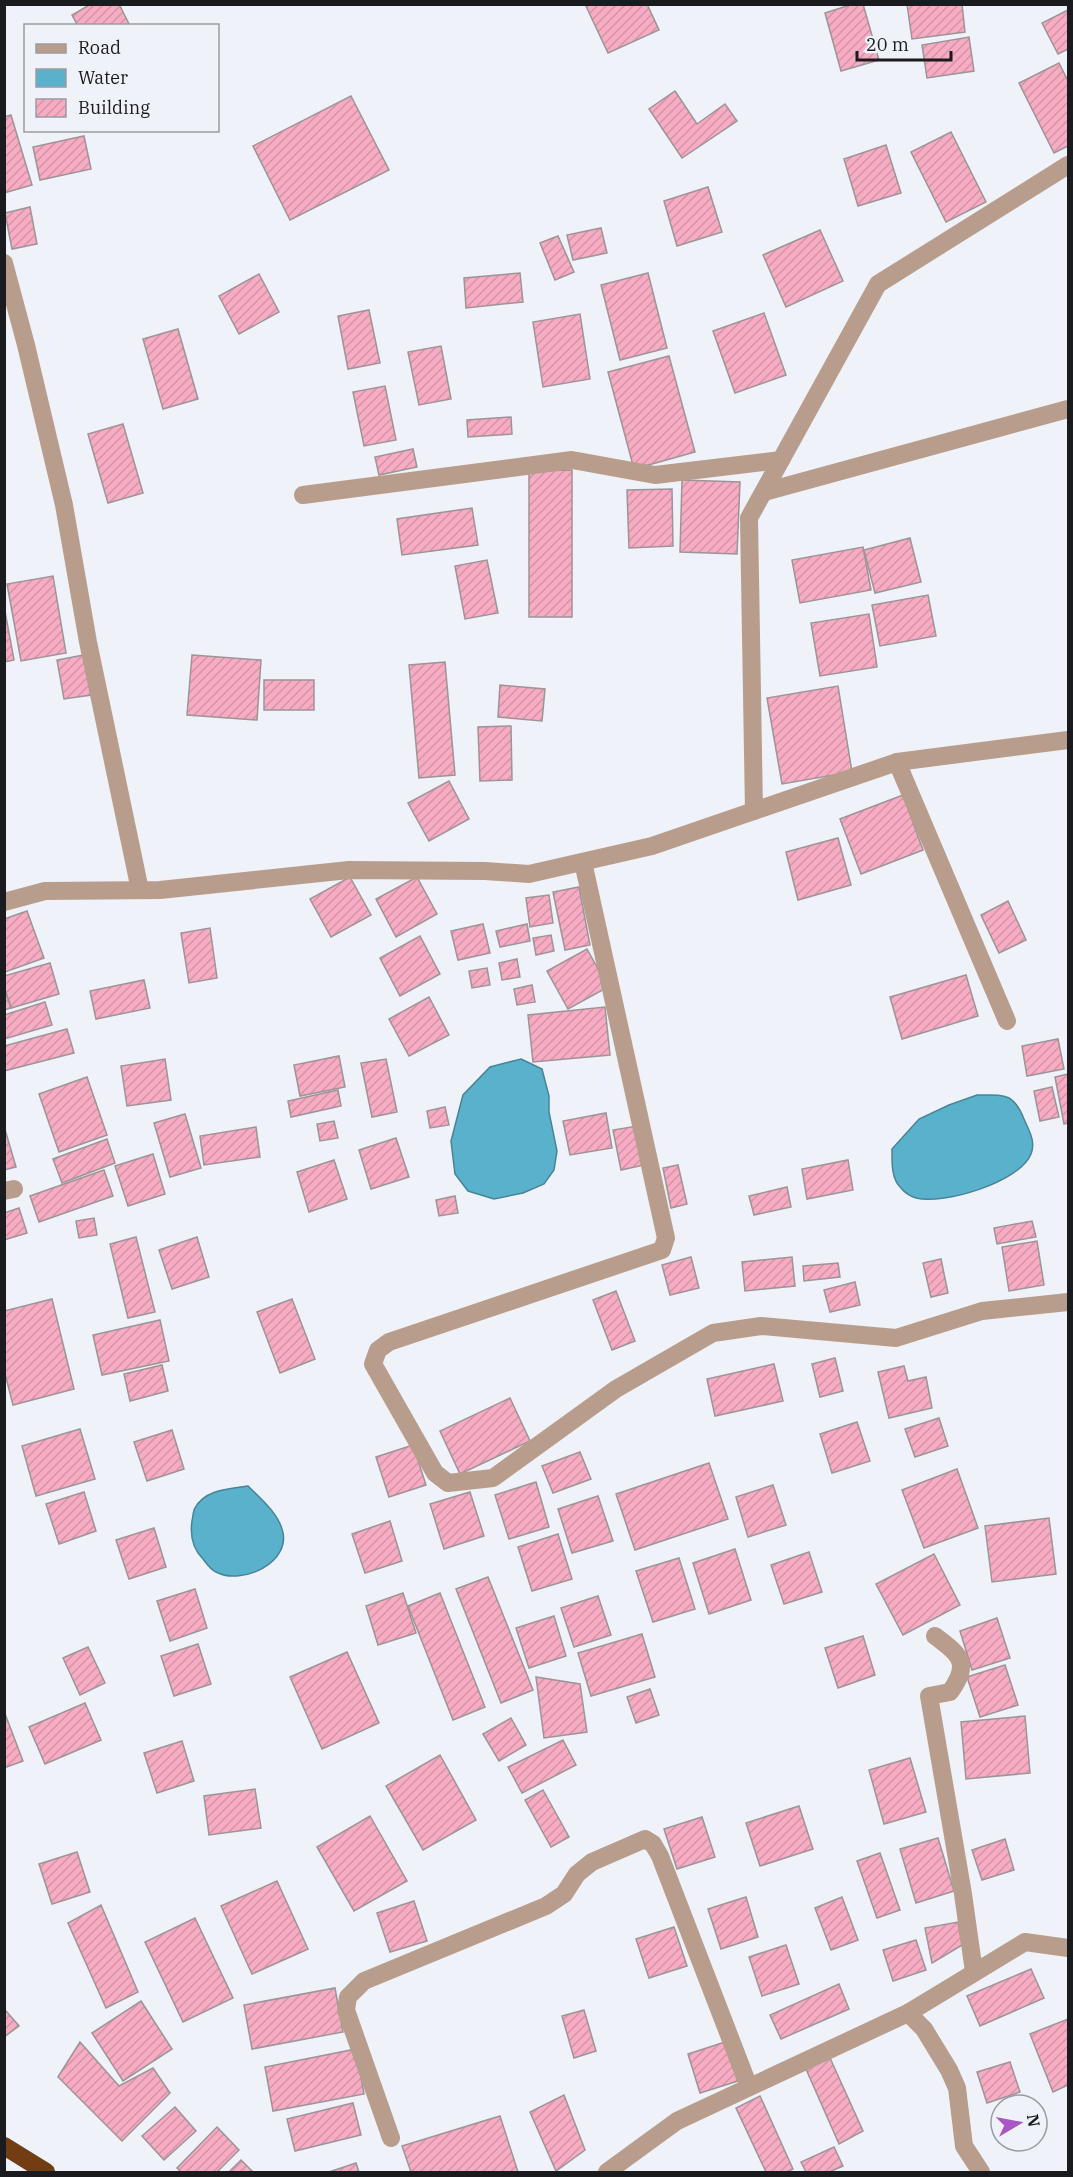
<svg xmlns="http://www.w3.org/2000/svg" width="1073" height="2177" viewBox="0 0 1073 2177" font-family="'IBM Plex Serif',serif">
	<defs>
		<pattern id="building-hatch" width="6" height="6" patternUnits="userSpaceOnUse" patternTransform="scale(1.5)"><rect width="6" height="6" fill="#f7acc4"/><path d="M-1 1l2-2M0 6l6-6M5 7l2-2" fill="none" stroke="#d393a8"/></pattern>
	</defs>
	<rect width="100%" height="100%" fill="#eff2f9"/>
	<g fill="#5ab1cc" stroke="#478498" stroke-width="1.5">
		<polygon points="521,1059 542,1069 549,1096 549,1112 557,1151 554,1170 544,1184 523,1193 494,1199 468,1191 455,1174 451,1141 463,1095 490,1067"/>
		<path d="M977 1095C1004 1095 1013 1092 1024 1119 1029 1131 1036 1141 1031 1154 1020 1182 944 1205 916 1198 911 1197 904 1192 901 1188 891 1179 892 1161 892 1149L919 1119 949 1105Z"/>
		<path d="M248 1486C260 1498 277 1512 282 1529 293 1562 242 1586 216 1572 211 1570 206 1563 203 1559 193 1549 190 1535 192 1521 193 1517 193 1511 195 1508 205 1489 230 1489 248 1486Z"/>
	</g>
	<g fill="url(#building-hatch)" stroke="#9c9496" stroke-width="1.5">
		<polygon points="91,4 119,4 130,26 78,26 72,15"/>
		<polygon points="585,4 647,4 659,30 608,53"/>
		<polygon points="853,4 863,4 879,60 841,71 825,13"/>
		<polygon points="907,4 962,4 965,32 912,39"/>
		<polygon points="1068,10 1068,49 1058,54 1042,23"/>
		<polygon points="969,37 974,71 927,78 922,45"/>
		<polygon points="1059,63 1068,81 1068,146 1054,153 1019,83"/>
		<polygon points="675,91 697,124 725,104 737,121 682,158 649,109"/>
		<polygon points="351,96 389,170 290,220 253,146"/>
		<polygon points="11,115 32,185 4,193 4,117"/>
		<polygon points="951,132 986,202 946,222 911,152"/>
		<polygon points="84,136 91,169 40,180 33,147"/>
		<polygon points="886,145 901,193 858,206 844,159"/>
		<polygon points="708,187 722,232 677,246 664,201"/>
		<polygon points="30,207 37,244 12,249 5,213"/>
		<polygon points="601,228 607,253 573,260 567,235"/>
		<polygon points="820,230 843,281 786,307 763,255"/>
		<polygon points="558,236 574,272 555,280 540,243"/>
		<polygon points="520,273 523,302 466,308 464,278"/>
		<polygon points="648,273 667,348 620,360 601,285"/>
		<polygon points="259,274 279,312 239,334 219,296"/>
		<polygon points="369,310 380,363 348,369 338,316"/>
		<polygon points="764,313 786,375 735,393 713,331"/>
		<polygon points="580,314 590,379 543,387 533,322"/>
		<polygon points="178,329 198,399 163,409 143,339"/>
		<polygon points="441,346 451,399 419,405 408,352"/>
		<polygon points="669,356 695,452 634,469 608,372"/>
		<polygon points="385,386 396,440 364,446 353,392"/>
		<polygon points="511,417 512,434 468,437 467,420"/>
		<polygon points="123,424 143,493 108,503 88,434"/>
		<polygon points="413,449 417,467 379,475 375,457"/>
		<polygon points="572,470 572,617 529,617 529,471"/>
		<polygon points="682,480 740,482 737,554 680,552"/>
		<polygon points="672,489 673,546 629,548 627,490"/>
		<polygon points="472,508 478,545 402,555 397,519"/>
		<polygon points="910,538 921,582 875,593 864,550"/>
		<polygon points="863,547 871,590 800,603 792,560"/>
		<polygon points="487,560 498,613 465,619 455,566"/>
		<polygon points="53,576 66,653 21,661 7,584"/>
		<polygon points="928,595 936,636 880,646 872,605"/>
		<polygon points="4,606 14,660 4,662"/>
		<polygon points="869,614 877,667 820,676 811,623"/>
		<polygon points="84,655 91,695 64,699 57,660"/>
		<polygon points="192,655 261,660 257,720 187,715"/>
		<polygon points="445,662 455,775 419,778 409,665"/>
		<rect x="264" y="680" width="50" height="30"/>
		<polygon points="500,685 545,689 542,721 498,717"/>
		<polygon points="838,686 852,772 782,784 767,698"/>
		<polygon points="511,726 512,780 480,781 478,727"/>
		<polygon points="449,781 469,819 429,841 408,803"/>
		<polygon points="903,795 923,850 861,874 840,819"/>
		<polygon points="838,838 851,885 798,900 786,852"/>
		<polygon points="350,877 371,915 331,937 310,899"/>
		<polygon points="417,877 437,914 396,937 376,899"/>
		<polygon points="579,887 590,945 565,950 553,892"/>
		<polygon points="549,895 553,923 530,927 526,898"/>
		<polygon points="1008,901 1026,940 999,953 981,915"/>
		<polygon points="27,911 44,958 5,972 4,919"/>
		<polygon points="483,924 490,953 458,960 451,931"/>
		<polygon points="527,924 530,941 500,947 496,931"/>
		<polygon points="210,928 217,978 189,983 181,933"/>
		<polygon points="551,935 554,951 536,955 533,938"/>
		<polygon points="420,936 440,974 400,996 380,958"/>
		<polygon points="587,949 608,987 568,1009 547,971"/>
		<polygon points="517,959 520,977 502,980 499,963"/>
		<polygon points="50,963 59,994 11,1008 4,986 4,976"/>
		<polygon points="487,968 490,985 472,988 469,971"/>
		<polygon points="966,975 978,1016 902,1039 890,997"/>
		<polygon points="144,980 150,1008 96,1019 90,991"/>
		<polygon points="532,985 535,1002 517,1005 514,989"/>
		<polygon points="4,987 11,1008 4,1010"/>
		<polygon points="429,997 449,1035 409,1056 389,1019"/>
		<polygon points="45,1002 52,1025 4,1039 4,1015"/>
		<polygon points="605,1007 610,1055 533,1062 528,1015"/>
		<polygon points="67,1029 74,1053 4,1071 4,1046"/>
		<polygon points="1058,1039 1064,1069 1027,1076 1022,1046"/>
		<polygon points="339,1056 345,1087 300,1096 294,1065"/>
		<polygon points="165,1059 171,1100 127,1106 121,1066"/>
		<polygon points="386,1059 397,1112 372,1117 361,1063"/>
		<polygon points="1068,1074 1068,1123 1064,1124 1055,1077"/>
		<polygon points="87,1077 107,1135 59,1152 39,1094"/>
		<polygon points="1052,1087 1059,1117 1040,1121 1034,1091"/>
		<polygon points="338,1090 341,1106 291,1117 288,1101"/>
		<polygon points="445,1107 449,1125 430,1128 427,1111"/>
		<polygon points="606,1113 612,1148 570,1155 563,1121"/>
		<polygon points="185,1114 201,1168 170,1177 154,1123"/>
		<polygon points="334,1121 338,1138 320,1141 317,1124"/>
		<polygon points="4,1126 16,1167 4,1170"/>
		<polygon points="637,1126 644,1165 621,1170 613,1130"/>
		<polygon points="256,1127 260,1157 204,1165 200,1136"/>
		<polygon points="396,1138 409,1177 371,1189 359,1150"/>
		<polygon points="107,1139 115,1163 62,1183 53,1159"/>
		<polygon points="153,1154 165,1194 128,1206 115,1166"/>
		<polygon points="334,1160 347,1199 309,1212 297,1172"/>
		<polygon points="848,1160 853,1190 807,1199 802,1169"/>
		<polygon points="678,1165 687,1204 671,1208 663,1168"/>
		<polygon points="104,1170 113,1196 39,1222 30,1196"/>
		<polygon points="787,1187 791,1207 754,1215 749,1196"/>
		<polygon points="455,1196 458,1213 439,1216 436,1200"/>
		<polygon points="19,1208 27,1233 4,1240 4,1213"/>
		<polygon points="94,1218 97,1235 79,1238 76,1221"/>
		<polygon points="1032,1221 1036,1237 997,1244 994,1228"/>
		<polygon points="136,1237 155,1312 128,1318 110,1244"/>
		<polygon points="197,1237 209,1277 172,1289 159,1250"/>
		<polygon points="1037,1241 1044,1285 1009,1291 1002,1247"/>
		<polygon points="691,1257 699,1288 670,1295 662,1265"/>
		<polygon points="792,1257 795,1286 745,1291 742,1262"/>
		<polygon points="941,1259 948,1293 931,1297 923,1263"/>
		<polygon points="838,1263 840,1277 804,1281 803,1266"/>
		<polygon points="855,1282 860,1305 830,1312 824,1290"/>
		<polygon points="616,1291 635,1341 612,1350 593,1300"/>
		<polygon points="52,1299 74,1389 13,1405 4,1370 4,1311"/>
		<polygon points="292,1299 315,1359 280,1373 257,1312"/>
		<polygon points="160,1320 169,1361 102,1375 93,1335"/>
		<polygon points="835,1358 843,1391 820,1397 812,1364"/>
		<polygon points="774,1364 783,1401 715,1416 707,1379"/>
		<polygon points="162,1365 168,1391 130,1401 124,1374"/>
		<polygon points="904,1366 908,1381 926,1377 932,1408 889,1418 878,1372"/>
		<polygon points="510,1398 530,1441 460,1474 440,1431"/>
		<polygon points="939,1418 948,1446 915,1457 905,1429"/>
		<polygon points="857,1422 870,1461 832,1473 820,1434"/>
		<polygon points="80,1429 95,1479 36,1496 22,1446"/>
		<polygon points="172,1430 184,1469 147,1481 134,1442"/>
		<polygon points="413,1445 426,1485 389,1497 376,1457"/>
		<polygon points="580,1452 591,1479 553,1493 542,1466"/>
		<polygon points="709,1463 728,1519 635,1550 616,1494"/>
		<polygon points="957,1469 978,1528 924,1548 902,1490"/>
		<polygon points="536,1482 549,1527 509,1539 495,1495"/>
		<polygon points="773,1485 786,1525 748,1537 736,1497"/>
		<polygon points="84,1492 96,1531 59,1544 46,1504"/>
		<polygon points="470,1492 484,1536 444,1549 430,1504"/>
		<polygon points="598,1496 613,1541 572,1553 558,1509"/>
		<polygon points="1049,1518 1056,1574 992,1582 985,1526"/>
		<polygon points="390,1521 402,1561 365,1573 352,1534"/>
		<polygon points="154,1528 166,1567 129,1579 116,1540"/>
		<polygon points="558,1534 572,1579 532,1591 518,1547"/>
		<polygon points="735,1549 751,1600 709,1614 693,1563"/>
		<polygon points="809,1552 822,1592 784,1604 771,1565"/>
		<polygon points="934,1554 960,1605 903,1635 876,1584"/>
		<polygon points="679,1558 695,1609 653,1622 636,1571"/>
		<polygon points="488,1577 533,1690 501,1703 456,1589"/>
		<polygon points="195,1589 207,1628 170,1641 157,1601"/>
		<polygon points="403,1593 416,1633 378,1645 366,1606"/>
		<polygon points="440,1593 485,1707 453,1720 408,1606"/>
		<polygon points="598,1596 611,1635 574,1647 561,1608"/>
		<polygon points="554,1616 566,1656 529,1668 516,1628"/>
		<polygon points="997,1618 1010,1658 972,1670 960,1631"/>
		<polygon points="642,1634 655,1677 591,1696 578,1653"/>
		<polygon points="863,1636 875,1675 838,1688 825,1648"/>
		<polygon points="198,1644 211,1684 174,1696 161,1656"/>
		<polygon points="88,1647 105,1683 80,1695 63,1658"/>
		<polygon points="347,1652 379,1723 322,1749 290,1677"/>
		<polygon points="1005,1665 1018,1705 980,1717 967,1677"/>
		<polygon points="536,1677 580,1684 587,1732 544,1738"/>
		<polygon points="650,1689 659,1715 636,1723 627,1697"/>
		<polygon points="85,1703 101,1740 45,1764 29,1727"/>
		<polygon points="4,1711 23,1761 4,1768"/>
		<polygon points="1025,1716 1030,1773 966,1779 961,1722"/>
		<polygon points="511,1718 526,1745 499,1761 483,1734"/>
		<polygon points="563,1740 576,1765 522,1793 508,1767"/>
		<polygon points="182,1741 194,1781 157,1793 144,1753"/>
		<polygon points="440,1755 476,1820 423,1850 386,1786"/>
		<polygon points="910,1758 926,1812 884,1824 869,1770"/>
		<polygon points="255,1789 261,1828 209,1835 204,1796"/>
		<polygon points="543,1790 569,1837 551,1847 525,1800"/>
		<polygon points="799,1806 813,1849 760,1866 746,1823"/>
		<polygon points="370,1816 407,1881 354,1911 317,1847"/>
		<polygon points="702,1817 715,1857 677,1869 664,1829"/>
		<polygon points="938,1838 954,1891 916,1903 900,1849"/>
		<polygon points="1005,1839 1014,1870 982,1880 972,1850"/>
		<polygon points="77,1852 90,1892 52,1904 39,1864"/>
		<polygon points="880,1853 900,1910 877,1918 857,1861"/>
		<polygon points="277,1881 308,1949 252,1974 221,1906"/>
		<polygon points="746,1897 758,1937 721,1949 708,1909"/>
		<polygon points="842,1897 858,1940 831,1950 815,1908"/>
		<polygon points="414,1901 427,1941 390,1952 377,1913"/>
		<polygon points="101,1905 138,1992 106,2008 68,1923"/>
		<polygon points="195,1918 233,1998 183,2022 145,1942"/>
		<polygon points="958,1922 962,1945 932,1963 925,1928"/>
		<polygon points="674,1927 687,1966 649,1978 636,1939"/>
		<polygon points="916,1940 926,1970 893,1981 883,1950"/>
		<polygon points="786,1945 799,1984 762,1996 749,1957"/>
		<polygon points="1031,1969 1044,1998 980,2026 967,1996"/>
		<polygon points="839,1984 849,2009 781,2039 770,2015"/>
		<polygon points="335,1988 343,2032 252,2049 244,2005"/>
		<polygon points="141,2001 172,2049 123,2081 92,2033"/>
		<polygon points="584,2010 596,2051 574,2058 562,2016"/>
		<polygon points="6,2011 19,2026 4,2037 4,2012"/>
		<polygon points="1068,2019 1068,2085 1053,2092 1030,2034"/>
		<polygon points="80,2042 119,2086 153,2068 170,2093 122,2141 58,2077"/>
		<polygon points="725,2042 738,2081 700,2093 688,2054"/>
		<polygon points="356,2049 364,2094 273,2111 265,2067"/>
		<polygon points="830,2058 863,2131 839,2144 806,2069"/>
		<polygon points="1010,2062 1020,2092 987,2103 977,2072"/>
		<polygon points="564,2095 585,2150 556,2171 530,2112"/>
		<polygon points="760,2096 793,2169 786,2172 766,2172 736,2108"/>
		<polygon points="353,2103 361,2135 295,2151 287,2119"/>
		<polygon points="175,2107 196,2131 164,2160 142,2136"/>
		<polygon points="500,2116 518,2172 411,2172 402,2146"/>
		<polygon points="217,2127 239,2150 217,2172 181,2172 177,2168"/>
		<polygon points="834,2147 843,2166 829,2172 806,2172 801,2162"/>
		<polygon points="241,2160 253,2172 229,2172"/>
		<polygon points="356,2163 359,2172 329,2172"/>
	</g>
	<g fill="none" stroke-linecap="round" stroke-linejoin="round">
		<g stroke="#b99d8c" stroke-width="18">
			<polyline points="4,263 26,345 64,505 88,642 140,890"/>
			<polyline points="764,492 1068,409"/>
			<polyline points="303,495 572,460 655,475 781,460"/>
			<polyline points="897,762 1007,1021"/>
			<polyline points="754,811 749,518 878,284 1068,165"/>
			<polyline points="583,862 666,1238 662,1250 389,1342 378,1350 373,1364 435,1473 448,1483 493,1478 616,1389 713,1333 761,1326 896,1338 982,1311 1068,1302"/>
			<polyline points="4,902 45,891 160,890 349,870 485,871 529,874 652,846 897,762 1068,740"/>
			<polyline points="4,1191 14,1189"/>
			<path d="M935 1636C960 1655 971 1663 950 1692L929 1696 963 1894 974 1972"/>
			<polyline points="908,2013 924,2029 949,2070 957,2088 964,2146 981,2172"/>
			<polyline points="391,2138 346,2010 348,1997 364,1981 546,1906 564,1894 577,1874 592,1862 645,1839 653,1844 660,1856 749,2087"/>
			<polyline points="607,2172 677,2121 908,2013 1025,1942 1068,1948"/>
		</g>
		<polyline stroke="#733d14" stroke-width="18" points="4,2146 46,2172"/>
	</g>
	<rect width="1073" height="2177" fill="none" stroke="#1a1b1e" stroke-width="12"/>
	<rect x="24" y="24" width="195" height="108" fill="#eff2f9" stroke="#9a9ca1" stroke-width="1.5"/>
	<rect x="36" y="44" width="30" height="9" fill="#b99d8c" stroke="#9a9ca1" stroke-width="1.5"/>
	<text x="78" y="54" font-size="18" fill="#1a1b1e">Road</text>
	<rect x="36" y="69" width="30" height="18" fill="#5ab1cc" stroke="#9a9ca1" stroke-width="1.5"/>
	<text x="78" y="84" font-size="18" fill="#1a1b1e">Water</text>
	<rect x="36" y="99" width="30" height="18" fill="url(#building-hatch)" stroke="#9a9ca1" stroke-width="1.5"/>
	<text x="78" y="114" font-size="18" fill="#1a1b1e">Building</text>
	<g transform="translate(1019 2123) rotate(80)"><circle r="28" fill="#eff2f9" stroke="#9a9ca1" stroke-width="1.5"/>
	<path d="M0-4.5L10 22L0 15L-10 22Z" fill="#aa56c4"/>
	<text y="-9" font-size="16" font-weight="bold" text-anchor="middle" fill="#1a1b1e">N</text>
	</g>
	<path d="M857 51v9h94v-9" fill="none" stroke="#1a1b1e" stroke-width="3"/>
	<text x="866" y="51" font-size="18" fill="#1a1b1e" stroke="#eff2f9" stroke-width="4.5" paint-order="stroke">20 m</text>
</svg>
